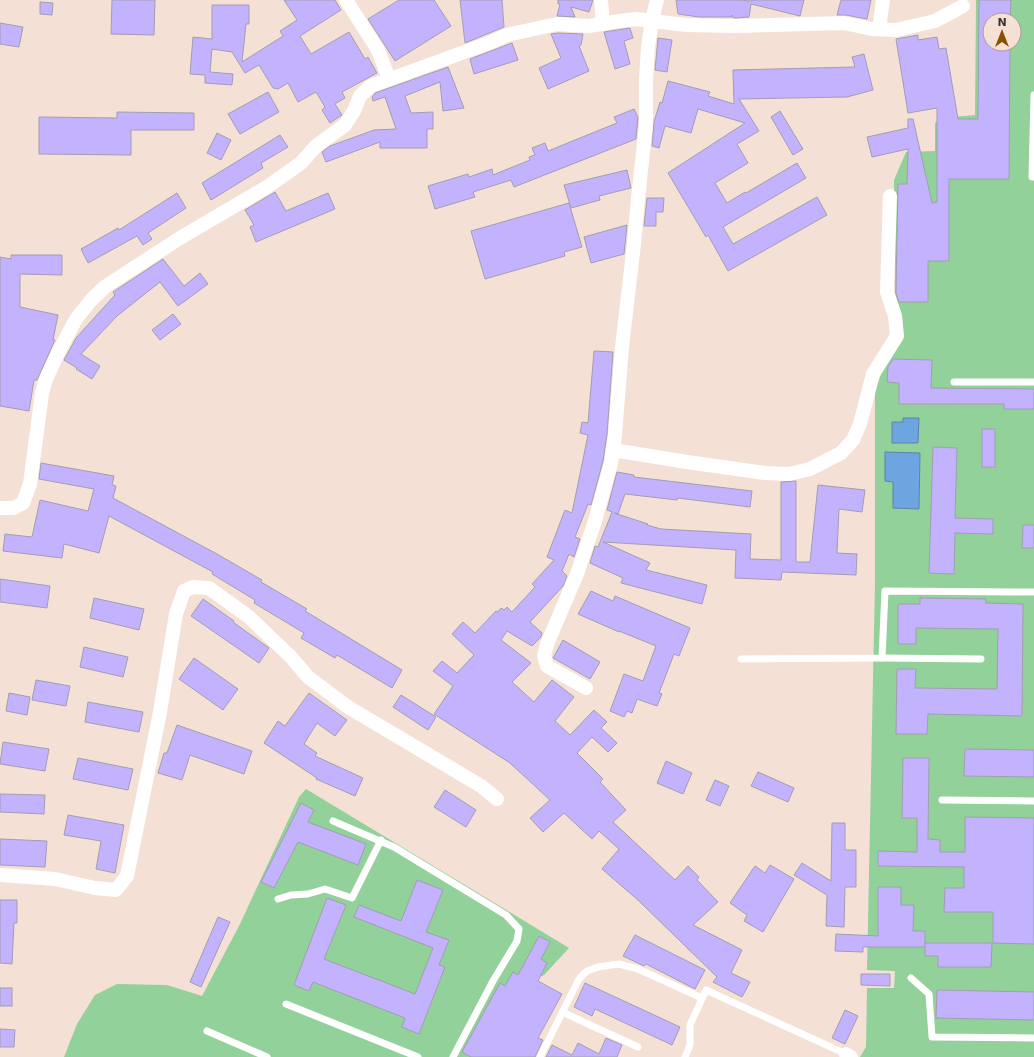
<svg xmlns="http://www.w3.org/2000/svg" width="1034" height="1057" viewBox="0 0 1034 1057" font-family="'DejaVu Sans',sans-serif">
	<rect width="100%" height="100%" fill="#f5e0d6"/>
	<g fill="#92d199" fill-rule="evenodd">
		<path d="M976 0H1034V1057H860L866 1047 867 988H894L895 971 867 970 875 583V391L887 356 895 303 894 180 906 152 935 151V123L941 118 975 115ZM990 20H1014V44H990Z"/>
		<polygon points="306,789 569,948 544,975 536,979 493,1057 64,1057 77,1024 95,995 117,984 167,985 202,996 240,924 299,797"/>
	</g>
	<g fill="#6da5e1" stroke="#5e82ab">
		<polygon points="903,418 919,418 918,443 892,443 892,422 903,422"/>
		<polygon points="885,452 920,453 919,509 893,508 893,482 885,481"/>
	</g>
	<g fill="#c3b3fe" stroke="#a19eb0">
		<polygon points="112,0 155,0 154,35 111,34"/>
		<polygon points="284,0 335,0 341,10 300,36 311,54 349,32 365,59 368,57 377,73 342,92 345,98 335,104 342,115 330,123 322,110 325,107 316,92 298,102 288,83 278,89 273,88 259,65 245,73 232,52 212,49 210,72 233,74 232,85 205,83 205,75 190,74 193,37 212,39 212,5 249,5 249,24 246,24 242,62 283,36 280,31 297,20"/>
		<polygon points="399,0 434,0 451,26 395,61 368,19"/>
		<polygon points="460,0 502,0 504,27 465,43"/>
		<polygon points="558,0 593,0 589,12 571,7 575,17 557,16 560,4 558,4"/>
		<polygon points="676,0 740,0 751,1 751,0 804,0 800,16 751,4 749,17 735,18 732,17 732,15 731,17 699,17 678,14"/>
		<polygon points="841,0 871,0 867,19 846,15 837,15"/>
		<polygon points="979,0 1011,0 1010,20 990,20 990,44 1010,44 1009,179 949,179 949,261 928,261 928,302 899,302 896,293 898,184 907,184 908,149 872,157 867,137 908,128 908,119 913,119 932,203 937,202 937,108 908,113 896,39 918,35 918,40 937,37 939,49 946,48 958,119 978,119"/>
		<polygon points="40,2 53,3 52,15 40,14"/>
		<polygon points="0,23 23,27 19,47 0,44"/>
		<polygon points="630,28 633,38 624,41 630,64 615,69 604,32"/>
		<polygon points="558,33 583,34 581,45 579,46 589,71 548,89 539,68 561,58 551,34"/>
		<polygon points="658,38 672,40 667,72 655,70"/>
		<polygon points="512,43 518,60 474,74 470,59"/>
		<polygon points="864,54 873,90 847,97 739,99 759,131 737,144 748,163 715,183 727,203 745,192 746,193 797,163 806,178 723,227 733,244 817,197 827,215 728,271 708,235 706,237 668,173 745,123 698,109 691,133 665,126 659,148 652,146 654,122 660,102 662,103 668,81 710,92 708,96 734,104 733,70 855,67 852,57"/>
		<polygon points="448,67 464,108 443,111 440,82 405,96 411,113 433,112 433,129 427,129 427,148 380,148 380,142 326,162 322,152 330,146 374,130 396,129 385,97 373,101 372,97 375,93"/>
		<polygon points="268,92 279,112 240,134 228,114"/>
		<polygon points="634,109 638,117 636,139 514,187 511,180 473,192 475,197 435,209 428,186 468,174 469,177 492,169 493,175 530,160 529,157 535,155 532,148 545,143 548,151 617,123 614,117"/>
		<polygon points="780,111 803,149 793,155 771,117"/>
		<polygon points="117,112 194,113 194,130 131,130 131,155 39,154 39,117 117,118"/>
		<polygon points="217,133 231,140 221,160 207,153"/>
		<polygon points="280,135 288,147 261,163 263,168 211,200 202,183"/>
		<polygon points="627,170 631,188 599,196 600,200 571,208 564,185"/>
		<polygon points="275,192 286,211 328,193 335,209 256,242 250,227 254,225 245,210"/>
		<polygon points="177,193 186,208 148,233 152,239 143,245 137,236 88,263 81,249 118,228 119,230"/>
		<polygon points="647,198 664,198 663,212 656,212 656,226 644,226"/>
		<polygon points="569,203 582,247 564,252 565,256 485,279 471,231"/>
		<polygon points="627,225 624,254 591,263 584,237"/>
		<polygon points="11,255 62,255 62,275 20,274 20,307 58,315 53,340 55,340 37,380 34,380 29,411 0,406 0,257 11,259"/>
		<polygon points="163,259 184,286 200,273 208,284 178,306 160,282 117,316 81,354 100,366 92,379 76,369 77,368 64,360 76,338 115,295 113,292"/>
		<polygon points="173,314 181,324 160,340 152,330"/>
		<polygon points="594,351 613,352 607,434 603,461 591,505 588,504 575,537 580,539 574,557 569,554 562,571 567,576 563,586 530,622 542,633 541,637 532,646 507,631 501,640 531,663 512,682 534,702 552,680 574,697 555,721 570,735 594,710 607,722 601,728 617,743 608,752 592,737 577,753 603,779 600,782 626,810 613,822 675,880 688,866 699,877 697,880 718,902 693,925 742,950 731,973 750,982 742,997 713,982 717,977 639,901 602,869 619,849 599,831 592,839 564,813 543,832 530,818 550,800 510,763 434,714 453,686 433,671 442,661 457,673 474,655 452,634 463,622 475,633 496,611 498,612 501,608 504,610 507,607 512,612 535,587 532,584 554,560 547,557 565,510 572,513 588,435 580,433 582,422 588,423"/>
		<polygon points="893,359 932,360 931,388 1034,389 1034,409 1004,409 1004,404 899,404 899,383 887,382 888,367"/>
		<rect x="982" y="429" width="13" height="38"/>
		<polygon points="933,447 957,448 955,518 993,519 993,534 955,533 954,574 929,573"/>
		<polygon points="41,463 114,476 112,485 116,486 113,498 217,554 262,580 261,582 307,609 305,611 402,670 392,688 337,655 335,658 301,638 304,633 254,603 255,600 212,574 213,572 109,516 99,553 64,544 62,558 3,551 5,534 32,537 40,500 88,511 94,489 39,479"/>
		<polygon points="617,472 634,475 634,477 752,491 750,507 678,498 677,500 625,494 618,514 614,513 648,524 647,525 661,529 751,534 750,559 781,560 781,482 796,481 796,562 810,562 818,485 865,490 862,512 839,509 837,553 857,554 856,575 782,572 781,580 735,578 736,550 603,542 650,563 646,570 707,585 702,604 621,583 623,578 590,563 595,546 598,547 612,512 607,510"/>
		<polygon points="1023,525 1034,525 1034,548 1022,548"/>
		<polygon points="0,579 50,586 47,608 0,602"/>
		<polygon points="591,591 613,601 615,596 690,628 679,656 674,654 659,693 662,694 657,706 637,699 632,713 627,711 624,717 610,711 624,674 643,681 656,646 619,631 619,632 578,614"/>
		<polygon points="94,598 144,609 139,630 90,618"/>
		<polygon points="920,598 986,599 986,603 1023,604 1022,716 928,714 927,734 896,734 897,669 916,669 915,688 997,689 998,629 916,628 916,644 898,644 898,604 920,604"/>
		<polygon points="203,599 234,621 233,622 269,648 259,663 191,616"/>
		<polygon points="563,640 600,662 590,679 553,658"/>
		<polygon points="84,647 128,657 123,677 80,667"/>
		<polygon points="194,658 238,689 223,710 179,679"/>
		<polygon points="36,680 70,686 66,706 32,700"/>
		<polygon points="9,693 30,697 27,715 6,711"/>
		<polygon points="309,693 347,720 335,736 317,723 304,744 317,753 315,756 363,778 355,796 316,779 317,778 264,743 278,721 285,726"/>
		<polygon points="401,695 436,717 428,730 393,707"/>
		<polygon points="88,702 143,712 139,732 85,722"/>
		<polygon points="177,725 252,751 244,774 190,755 182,780 158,773 164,753 167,753"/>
		<polygon points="3,742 49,749 45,771 0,764"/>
		<polygon points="965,749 1034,750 1034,777 964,776"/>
		<polygon points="78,758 133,769 128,790 73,779"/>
		<polygon points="903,758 929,758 928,839 940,840 940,852 965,852 965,817 1034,818 1034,944 993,943 993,912 944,912 945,888 964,888 964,867 878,866 878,851 917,852 917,818 902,818"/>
		<polygon points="666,761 692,773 683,794 657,783"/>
		<polygon points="758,772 794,788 788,802 751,786"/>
		<polygon points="715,780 729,786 720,806 706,800"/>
		<polygon points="445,790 476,810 466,827 434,807"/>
		<polygon points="0,794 45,795 44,814 0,812"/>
		<polygon points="301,803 314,810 308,822 366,844 358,865 298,842 274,888 261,882"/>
		<polygon points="68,815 124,825 115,873 96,869 101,841 64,835"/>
		<polygon points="832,823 845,823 845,850 856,850 856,887 845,887 844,927 826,926 827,895 794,875 802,863 831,881"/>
		<polygon points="0,839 47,841 45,867 0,865"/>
		<polygon points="770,865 794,879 763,932 744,921 747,915 730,903 755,866 765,873"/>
		<polygon points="417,880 443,890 426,932 449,940 439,965 445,967 419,1034 402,1027 405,1018 313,982 309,991 294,985 327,898 346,905 324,959 415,994 433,948 354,917 359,905 401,921"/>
		<polygon points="878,887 901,887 901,905 914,905 913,931 925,931 925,947 863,947 863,952 835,951 836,934 878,936"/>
		<polygon points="0,900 17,900 17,923 14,923 12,964 0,963"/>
		<polygon points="218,917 230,922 201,987 190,982"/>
		<polygon points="635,935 705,970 695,989 646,964 644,966 623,956"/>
		<polygon points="539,936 550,942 541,959 547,963 538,981 562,994 538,1038 543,1040 535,1057 471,1057 462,1052 500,983 505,986 513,972 518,975"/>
		<polygon points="925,943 992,943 991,967 938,967 938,956 925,956"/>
		<polygon points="861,974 890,974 890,986 861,985"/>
		<polygon points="585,983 680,1027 672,1045 595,1009 592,1016 574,1007"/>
		<rect x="0" y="988" width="12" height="18"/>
		<polygon points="937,990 1034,992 1034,1020 936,1018"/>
		<polygon points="845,1010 858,1016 845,1044 832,1038"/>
		<polygon points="0,1029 15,1030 14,1047 0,1047"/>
		<polygon points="606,1038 622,1045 617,1057 546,1057 552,1045 572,1055 578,1043 599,1054"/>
	</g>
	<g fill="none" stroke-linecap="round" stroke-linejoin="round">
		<g stroke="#fff" stroke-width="7">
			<polyline points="1034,95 1032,177 1034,177"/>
			<polyline points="954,382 1034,382"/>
			<polyline points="882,658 981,659"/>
			<polyline points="741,659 882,658 885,591 1034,592"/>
			<polyline points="942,800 1034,801"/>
			<polyline points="333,821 394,847 506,915 519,929 517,941 493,981 453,1057"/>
			<polyline points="278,899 291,895 308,894 325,889 352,898 381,840"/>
			<polyline points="911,978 929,994 932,1037 1034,1038"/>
			<polyline points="286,1004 418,1057"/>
			<polyline points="562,1012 638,1047"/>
			<polyline points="207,1031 267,1057"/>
			<polyline points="540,1057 579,979 587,971 598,967 619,964 638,969 702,998"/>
			<polyline points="685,1057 690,1045 690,1025 706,990 846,1054"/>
		</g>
		<g stroke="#fff" stroke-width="14">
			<polyline points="346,0 378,50 389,79"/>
			<polyline points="601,0 603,23"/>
			<polyline points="879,29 883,0"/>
			<polyline points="613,450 687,462 765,473 789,474 810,469 841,453 853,440 860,424 873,374 897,336 895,316 887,292 890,196"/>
			<polyline points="0,508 14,508 23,503 30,484 42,393 46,379 59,351 76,319 92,299 106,286 180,238 267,187 301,163 316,146 345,125 354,111 360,96 371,86 489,43 507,35 557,24 589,26 619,21 636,19 686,25 735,26 844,23 872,29 896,30 935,21 963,6"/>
			<polyline points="586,688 547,666 544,656 547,644 577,574 595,521 611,463 615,435 622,347 634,244 638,198 646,125 646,79 648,47 652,20 657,0"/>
			<polyline points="0,875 55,879 95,888 116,890 127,876 160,712 176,614 184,591 193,587 209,588 249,617 291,657 308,677 348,707 481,786 497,799"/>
			<polyline points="846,1054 851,1057"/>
		</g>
	</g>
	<g transform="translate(1002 32)"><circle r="19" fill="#f5e0d6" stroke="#aa9a93"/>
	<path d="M0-3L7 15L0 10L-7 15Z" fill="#875100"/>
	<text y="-6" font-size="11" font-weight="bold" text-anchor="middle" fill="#3a322e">N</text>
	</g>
</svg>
